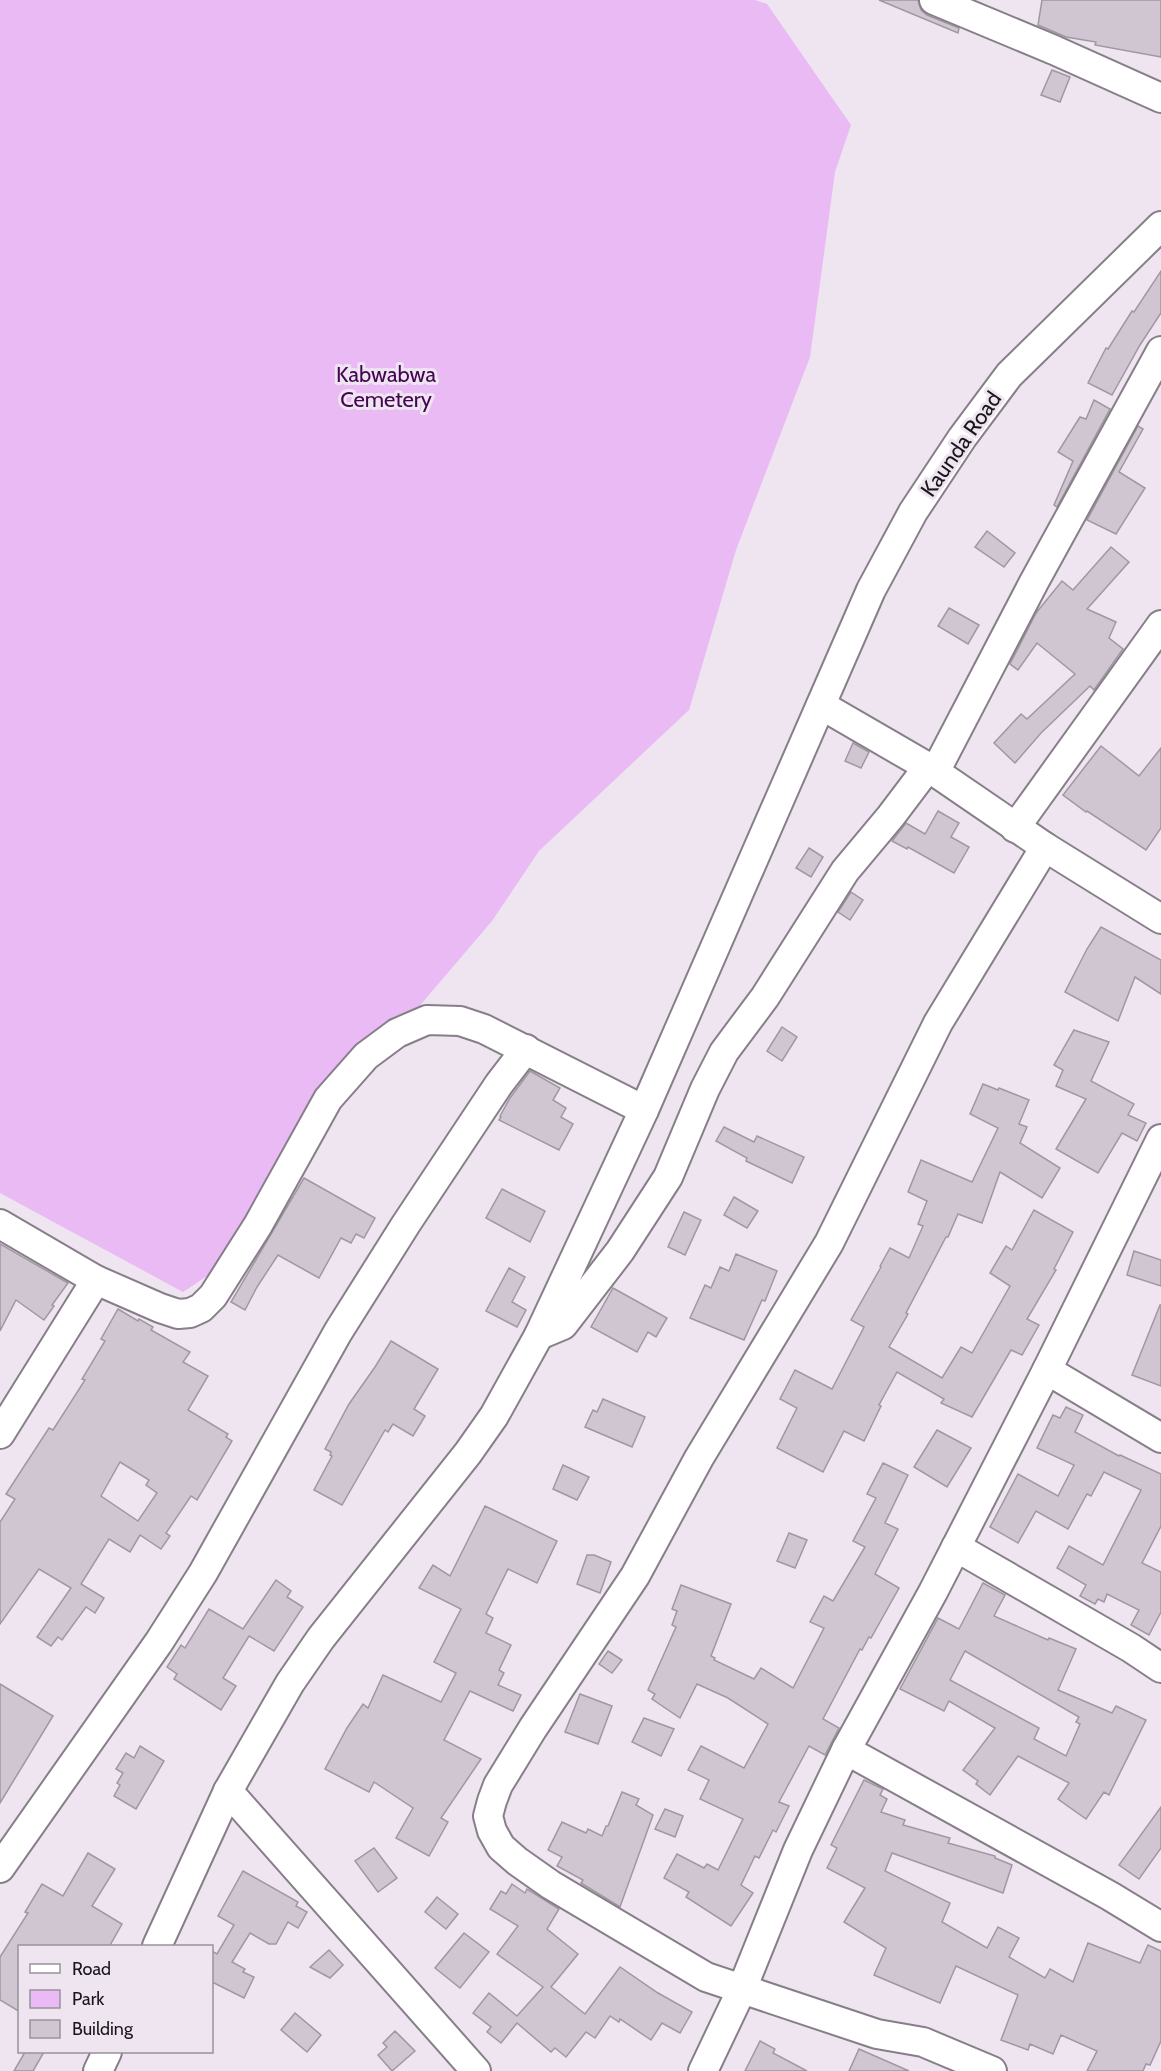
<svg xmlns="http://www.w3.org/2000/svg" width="1161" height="2071" viewBox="0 0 1161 2071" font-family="Cabin,sans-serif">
	<rect width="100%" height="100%" fill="#eee5f1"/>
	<polygon fill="#e9baf4" points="0,0 755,0 767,4 851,125 835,172 810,357 736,550 689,710 539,851 492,921 410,1017 344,1058 291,1135 228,1262 183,1292 0,1193"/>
	<g fill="#cfc6d2" stroke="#a097a2" stroke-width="1.5" fill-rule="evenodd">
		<polygon points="879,0 918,0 921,10 927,15 959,28 958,33"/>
		<polygon points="1042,0 1161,0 1161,57 1095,45 1096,42 1066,37 1038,25"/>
		<polygon points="1052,70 1070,77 1060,102 1041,95"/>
		<polygon points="1161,271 1161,313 1140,345 1112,395 1088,383 1106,348 1108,349 1132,311 1134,312"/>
		<polygon points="1094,400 1110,409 1057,507 1054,505 1073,461 1058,452 1080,417 1086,419"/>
		<polygon points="1138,426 1143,429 1119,472 1145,488 1116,534 1087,520"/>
		<polygon points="987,531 1015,553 1004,567 975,547"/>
		<polygon points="1111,547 1129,562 1087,609 1116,622 1109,638 1123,649 1094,690 1090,686 1041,733 1015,763 994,743 1021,714 1027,719 1075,674 1037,643 1018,670 1010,664 1036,613 1062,581 1073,590"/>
		<polygon points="949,608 979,625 968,644 938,626"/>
		<polygon points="853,743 869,752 861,768 845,761"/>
		<polygon points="1101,746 1139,776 1161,748 1161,828 1146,850 1087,811 1086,812 1063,795"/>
		<polygon points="938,811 959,823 951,837 969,847 954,873 908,847 907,849 892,841 906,823 925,834"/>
		<polygon points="809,848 823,857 811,877 796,868"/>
		<polygon points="851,892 863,900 850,920 838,912"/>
		<polygon points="1101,927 1161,960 1161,994 1135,977 1118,1021 1065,992 1087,949"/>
		<polygon points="782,1027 797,1037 782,1061 767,1051"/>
		<polygon points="1074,1030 1109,1042 1091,1081 1134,1104 1128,1115 1146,1123 1137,1141 1122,1133 1098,1173 1056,1149 1086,1099 1056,1086 1063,1070 1054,1065"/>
		<polygon points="530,1071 560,1088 553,1100 566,1108 561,1117 573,1124 559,1150 499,1120 501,1117 500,1116 510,1098"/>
		<polygon points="983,1084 998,1090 999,1088 1029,1100 1019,1124 1027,1127 1020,1143 1060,1168 1042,1198 1000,1172 982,1223 958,1214 948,1237 946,1237 906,1313 908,1314 889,1347 942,1378 961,1347 972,1353 1010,1286 990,1273 1006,1246 1012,1250 1034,1210 1073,1232 1054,1269 1056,1270 1027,1319 1039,1325 1022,1355 1011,1350 972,1417 941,1403 944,1399 897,1372 879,1405 881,1406 864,1441 844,1431 823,1472 777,1448 797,1408 780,1399 795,1370 832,1389 864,1327 851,1320 881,1267 880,1266 890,1248 909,1258 923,1226 918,1224 927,1201 908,1192 921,1160 972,1182 998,1128 970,1114"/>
		<polygon points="724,1127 754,1142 757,1136 804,1157 792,1183 746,1161 747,1158 716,1141"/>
		<polygon points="304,1178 375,1218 364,1238 356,1234 351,1243 341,1238 319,1278 278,1255 257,1287 245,1310 231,1302"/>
		<polygon points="502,1189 545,1211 530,1242 486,1218"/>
		<polygon points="734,1197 758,1211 747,1228 724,1215"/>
		<polygon points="684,1212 701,1220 685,1255 668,1247"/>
		<polygon points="0,1244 68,1283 52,1305 54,1306 44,1320 16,1300 0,1331"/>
		<polygon points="1134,1251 1161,1260 1161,1286 1127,1275"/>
		<polygon points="736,1254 777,1271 765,1301 762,1300 744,1340 690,1318 705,1285 711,1288 720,1267 729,1271"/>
		<polygon points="509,1268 525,1277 512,1302 526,1310 517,1327 486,1311"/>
		<polygon points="613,1288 667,1318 656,1337 648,1332 637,1352 591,1327"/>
		<polygon points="1160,1305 1161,1305 1161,1386 1132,1375"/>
		<path d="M118 1309 138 1321 139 1319 153 1327 151 1330 190 1352 183 1362 208 1376 188 1410 228 1434 226 1437 232 1441 197 1500 191 1496 166 1533 170 1536 161 1549 140 1535 130 1552 109 1539 81 1584 104 1598 95 1613 86 1607 62 1640 58 1637 51 1646 37 1637 71 1588 39 1569 0 1624V1522L15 1499 6 1494 49 1428 53 1430 85 1380 82 1379 105 1341 101 1339ZM120 1462 149 1480 146 1485 157 1493 138 1521 101 1496Z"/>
		<polygon points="391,1341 438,1369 414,1409 425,1416 413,1436 393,1424 388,1432 385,1430 342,1505 314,1490 332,1456 330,1455 331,1452 325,1449 349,1404 375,1367"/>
		<polygon points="603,1399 645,1417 632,1447 585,1427 593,1410 597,1412"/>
		<polygon points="1066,1407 1083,1415 1075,1432 1119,1456 1120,1455 1161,1474 1161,1526 1142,1563 1161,1572 1161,1612 1149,1635 1131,1625 1139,1610 1107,1594 1104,1602 1098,1599 1095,1604 1080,1596 1086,1585 1057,1568 1069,1546 1103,1565 1141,1490 1104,1472 1091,1496 1087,1494 1068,1529 1036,1511 1018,1543 990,1527 1018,1474 1058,1496 1074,1465 1037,1448 1053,1415 1060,1418"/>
		<polygon points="937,1430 971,1448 947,1487 914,1467"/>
		<polygon points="883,1463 908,1475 885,1523 898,1529 875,1574 899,1588 871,1638 869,1637 862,1650 860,1649 823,1719 839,1728 825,1755 809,1746 779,1802 789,1806 776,1832 773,1830 759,1858 755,1856 741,1885 753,1893 731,1926 686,1897 689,1892 664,1878 677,1854 704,1868 707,1864 718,1870 743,1819 700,1799 709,1780 688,1770 701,1746 744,1768 768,1724 728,1698 697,1684 680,1718 652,1699 655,1694 648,1690 676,1627 672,1625 677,1611 672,1609 681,1585 731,1604 711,1656 715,1658 714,1660 754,1679 761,1668 793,1688 824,1628 810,1622 824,1596 833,1601 865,1547 853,1541 876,1498 867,1494"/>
		<polygon points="563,1465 589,1477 577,1500 553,1489"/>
		<polygon points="485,1506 557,1541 537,1583 508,1569 486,1614 493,1618 486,1633 511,1645 499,1670 504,1673 498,1685 521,1695 513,1711 470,1691 444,1740 481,1759 441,1818 448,1822 429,1856 396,1838 413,1808 374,1782 369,1792 325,1769 347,1728 363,1704 368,1708 383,1675 441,1702 456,1673 434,1662 461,1609 419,1588 433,1565 450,1576"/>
		<polygon points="789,1533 807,1540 795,1568 777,1561"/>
		<polygon points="587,1555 594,1555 611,1562 600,1593 577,1584"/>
		<polygon points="276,1580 291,1591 287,1597 303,1607 274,1651 249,1636 223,1678 236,1686 221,1710 174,1679 177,1674 167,1667 181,1645 185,1648 209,1609 243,1629"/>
		<path d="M983 1583 1005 1595 994 1616 1048 1640 1049 1638 1076 1649 1058 1690 1112 1713 1116 1706 1146 1720 1109 1795 1104 1792 1086 1819 1058 1799 1069 1783 1018 1756 990 1795 976 1784 978 1781 963 1770 995 1728 949 1701 944 1711 900 1689 938 1618 959 1629ZM965 1651 1079 1717 1076 1722 1080 1724 1066 1756 1034 1739 1039 1728 950 1680Z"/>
		<polygon points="608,1651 622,1660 612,1673 599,1664"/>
		<polygon points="0,1684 53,1716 0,1803"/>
		<polygon points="580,1694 612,1706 598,1744 565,1732"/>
		<polygon points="644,1718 674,1729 661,1756 632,1742"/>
		<polygon points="140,1746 164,1761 136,1809 114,1796 120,1785 117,1783 123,1773 116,1769 126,1753 134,1758"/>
		<polygon points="864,1780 883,1789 880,1795 887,1799 881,1812 905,1820 903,1825 950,1838 948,1843 995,1856 995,1858 1012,1865 1003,1893 892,1853 885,1871 950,1903 942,1922 987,1948 998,1927 1019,1938 1009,1957 1045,1978 1050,1969 1073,1982 1088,1943 1140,1963 1148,1945 1161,1951 1161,2041 1150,2065 1146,2064 1143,2071 1087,2071 1097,2051 1061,2035 1053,2054 1030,2044 1028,2050 1001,2040 1018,1995 956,1966 940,2003 874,1975 886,1948 844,1922 865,1888 827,1868 837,1848 831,1845"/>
		<polygon points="622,1792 639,1799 636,1805 653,1815 620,1907 581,1883 583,1880 557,1866 562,1857 548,1850 562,1822 586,1833 588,1829 602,1836 606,1826 608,1826"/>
		<polygon points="1161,1807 1161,1848 1139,1879 1119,1865"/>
		<polygon points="665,1809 683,1816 675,1837 655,1829"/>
		<polygon points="374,1848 397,1878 378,1892 355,1861"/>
		<polygon points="88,1853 115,1869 92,1906 122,1924 109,1947 20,1947 20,2012 0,2000 0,1957 28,1913 25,1912 42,1884 63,1896"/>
		<polygon points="243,1871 298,1902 296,1906 307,1912 298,1928 288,1922 276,1944 269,1944 250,1933 232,1962 245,1969 243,1972 254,1977 244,1998 212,1982 212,1951 217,1954 234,1925 218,1916"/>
		<polygon points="512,1884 525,1893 527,1889 559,1909 547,1929 578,1954 551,1987 585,2014 620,1967 658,1993 692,2012 680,2033 662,2023 651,2040 620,2019 619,2022 610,2016 595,2038 586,2032 566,2057 555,2048 551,2052 517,2023 501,2043 487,2032 491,2027 473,2013 489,1993 517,2016 543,1987 497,1954 518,1926 490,1909 501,1891 506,1894"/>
		<polygon points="437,1897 458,1914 446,1929 425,1912"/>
		<polygon points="464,1933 489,1952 460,1988 435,1968"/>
		<polygon points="329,1950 343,1965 330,1978 310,1967"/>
		<polygon points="295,2013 321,2035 307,2052 281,2030"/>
		<polygon points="395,2031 415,2051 392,2071 378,2055 387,2047 383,2043"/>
		<polygon points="760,2041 775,2049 773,2053 807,2071 745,2071"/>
		<polygon points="859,2049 909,2071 849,2071"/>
		<polygon points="25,2052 44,2052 33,2071 14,2071"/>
	</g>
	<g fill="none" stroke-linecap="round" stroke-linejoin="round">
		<g stroke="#877e89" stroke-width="32">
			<g id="minor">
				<polyline points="934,0 1054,50 1161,98"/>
				<polyline points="821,705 928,767 1045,847 1161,919"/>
				<polyline points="935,772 1034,582 1161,351"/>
				<polyline points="1015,828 1161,625"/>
				<polyline points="0,1224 96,1280 160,1308 178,1314 190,1313 201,1308 213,1296 258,1225 328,1099 366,1056 397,1033 427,1020 460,1021 484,1029 644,1110"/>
				<polyline points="539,1335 563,1325 620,1251 668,1177 705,1089 724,1052 765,997 845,871 891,816 928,767"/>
				<polyline points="1047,1370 1161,1438"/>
				<polyline points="0,1434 96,1280"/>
				<polyline points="956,1547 1131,1648 1161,1668"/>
				<polyline points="846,1750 1110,1896 1161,1927"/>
				<polyline points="228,1791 476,2071"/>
				<polyline points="0,1868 159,1642 203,1573 338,1332 406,1224 499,1084 526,1049"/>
				<polyline points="157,1946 228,1791 290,1683 321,1638 468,1453 494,1416 539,1335 644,1110 871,590 913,512 962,438 1009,375 1161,226"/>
				<polyline points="98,2071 107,2052"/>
				<polyline points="703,2071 742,1989 798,1850 846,1750 933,1592 1047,1370 1161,1139"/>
				<polyline points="992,2071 923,2042 877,2034 706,1977 551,1885 517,1861 501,1847 492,1831 488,1816 492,1801 498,1785 533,1728 635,1576 699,1458 829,1243 938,1023 1045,847"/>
			</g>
		</g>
		<use href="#minor" stroke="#fff" stroke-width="28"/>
	</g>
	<g text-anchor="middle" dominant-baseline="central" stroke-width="6" stroke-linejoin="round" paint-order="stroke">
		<g font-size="22" fill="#450552" stroke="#eee5f1">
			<text x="386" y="374">Kabwabwa<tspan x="386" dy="25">Cemetery</tspan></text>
		</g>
		<g font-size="22" fill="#19161a" stroke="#eee5f1">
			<text transform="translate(961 444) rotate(-55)">Kaunda Road</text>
		</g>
	</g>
	<rect x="18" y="1945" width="195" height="108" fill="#eee5f1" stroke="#99929b" stroke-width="1.5"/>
	<rect x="30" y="1964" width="30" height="9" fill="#ffffff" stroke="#99929b" stroke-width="1.5"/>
	<text x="72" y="1975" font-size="18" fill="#19161a">Road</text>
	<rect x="30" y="1990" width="30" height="18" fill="#e9baf4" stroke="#99929b" stroke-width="1.5"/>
	<text x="72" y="2005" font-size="18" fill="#19161a">Park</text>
	<rect x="30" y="2020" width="30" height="18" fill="#cfc6d2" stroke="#99929b" stroke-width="1.5"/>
	<text x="72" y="2035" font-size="18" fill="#19161a">Building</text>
</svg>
